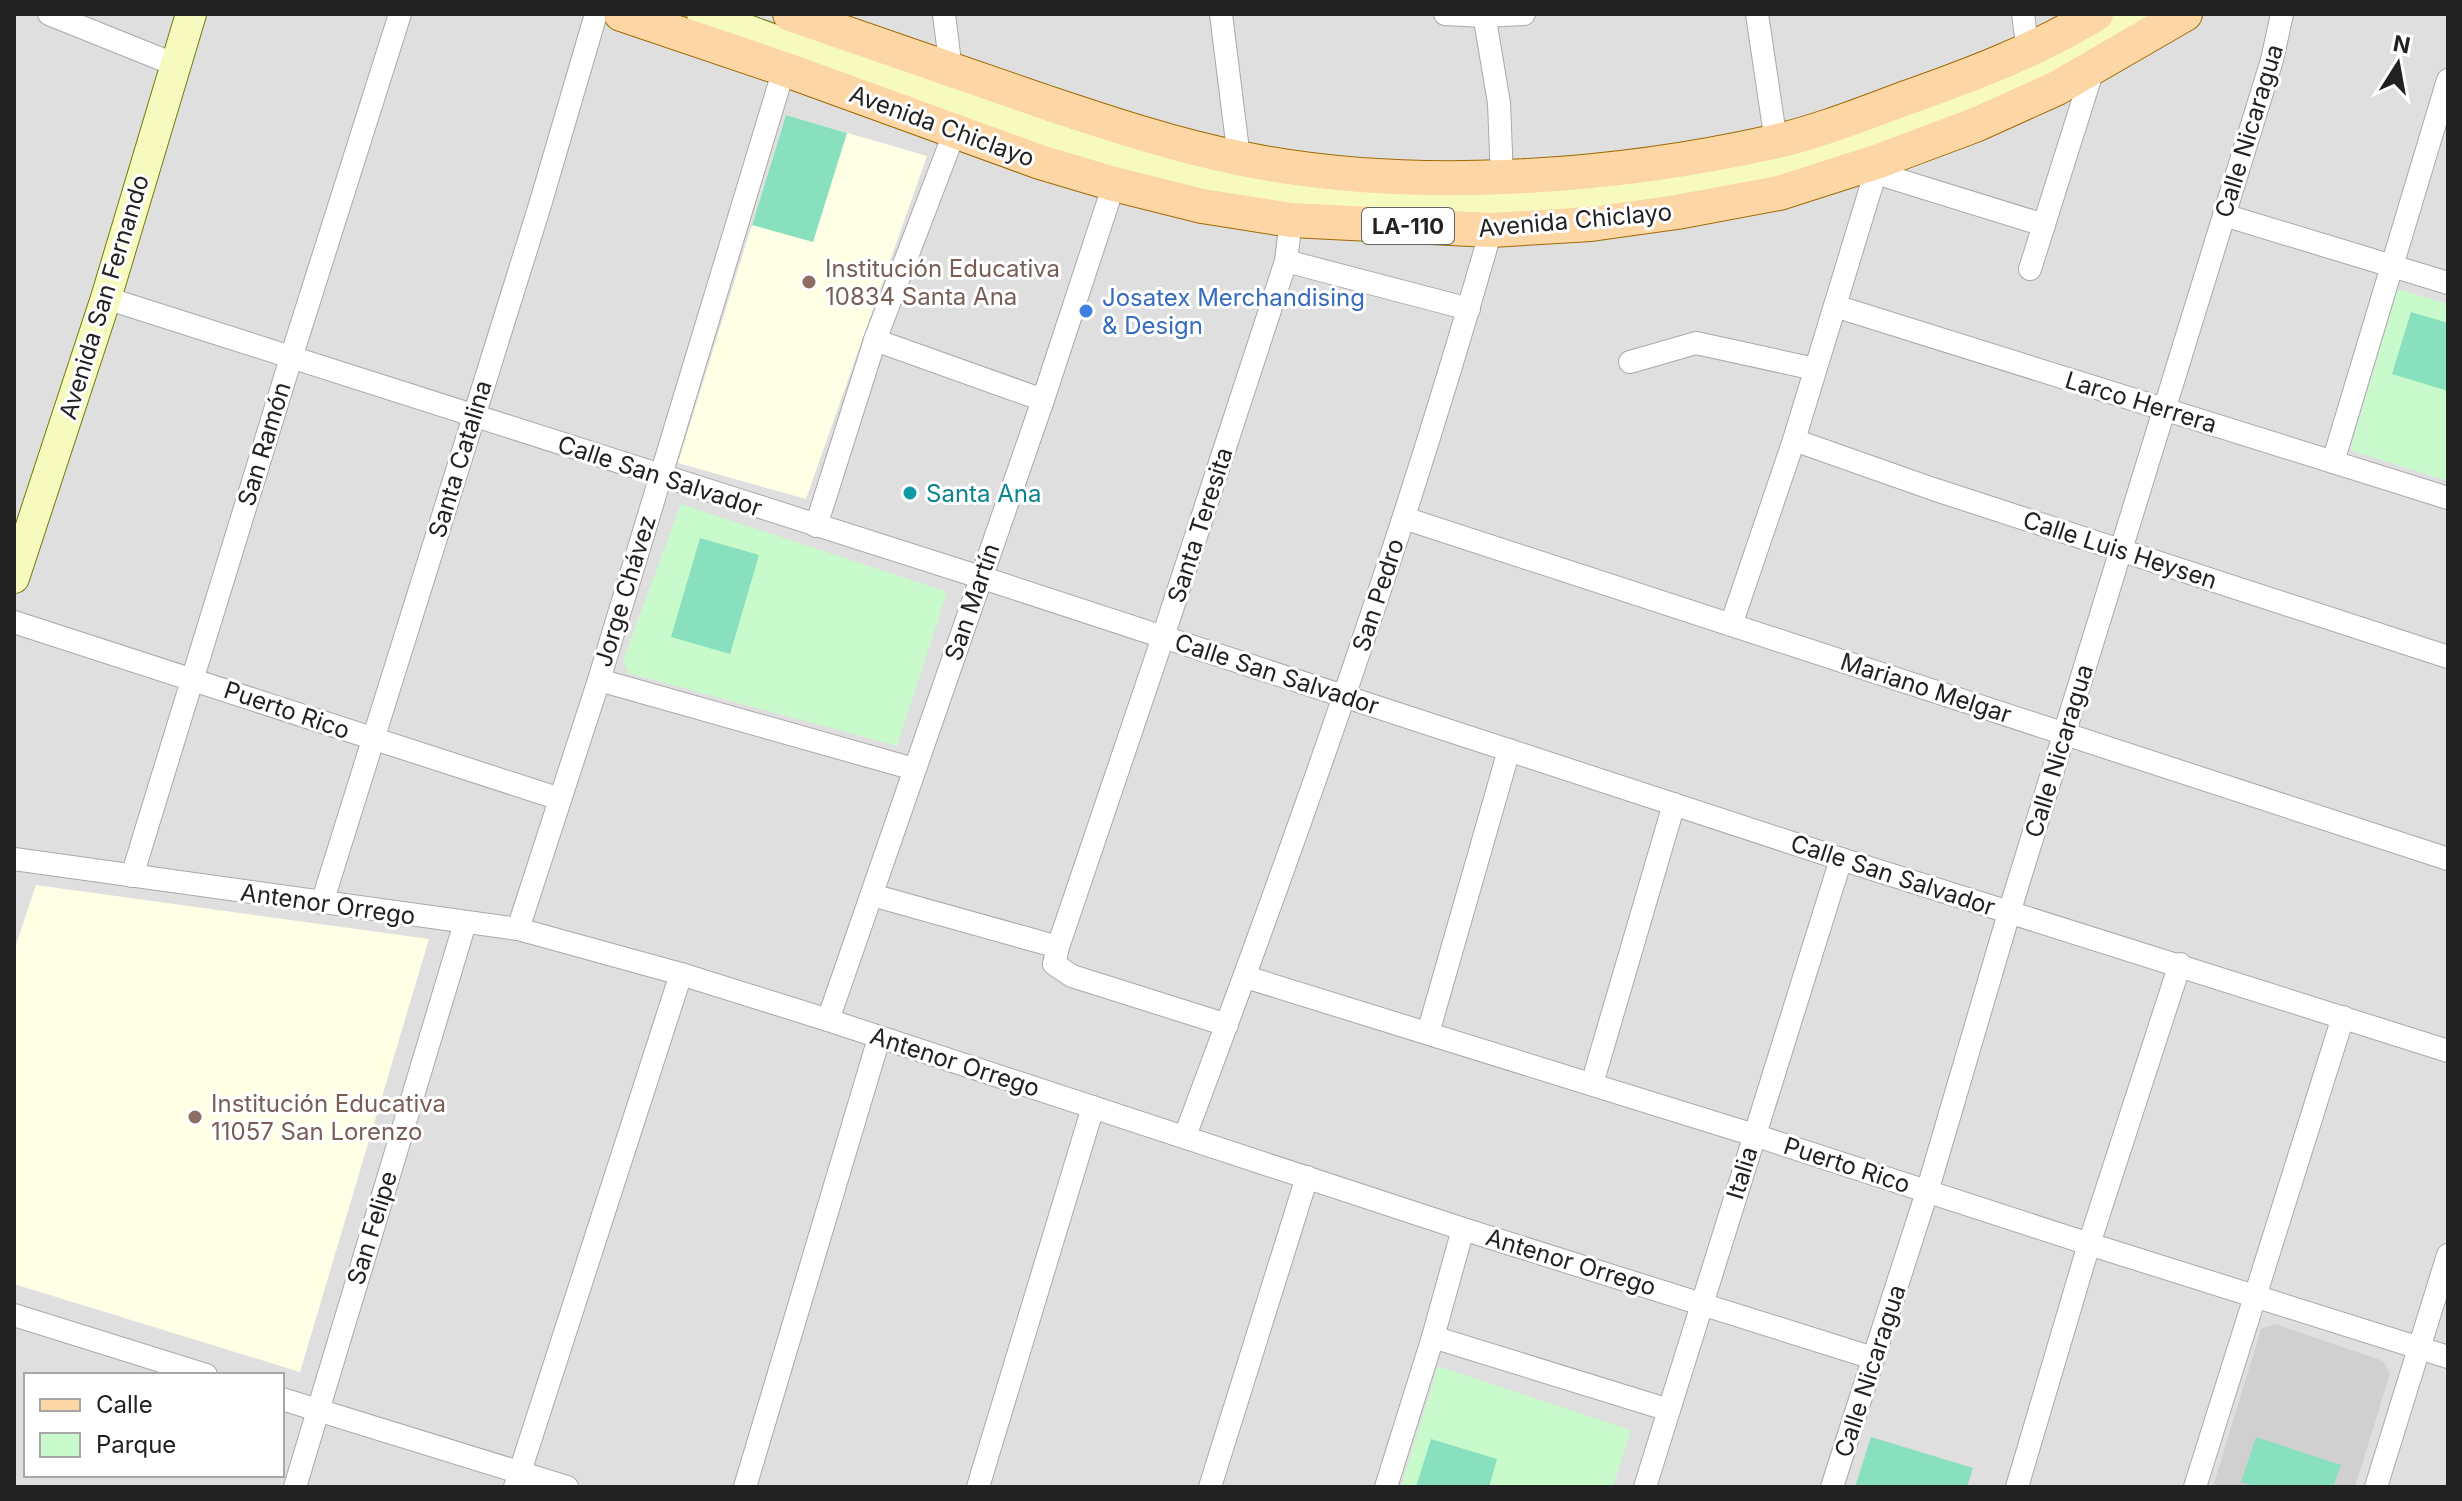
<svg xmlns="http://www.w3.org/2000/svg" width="2462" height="1501" viewBox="0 0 2462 1501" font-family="Inter,sans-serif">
	<rect width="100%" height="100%" fill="#f2efe9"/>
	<path fill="#e0dfdf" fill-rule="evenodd" d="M14 14H2448V1487H14ZM26 1375H282V1475H26Z"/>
	<g fill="#ffffe5">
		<polygon points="786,115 927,156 806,499 678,463"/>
		<polygon points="36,885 429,939 300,1372 14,1284 14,951"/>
	</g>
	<polygon fill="#d0d0d0" points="2275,1324 2383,1361 2390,1374 2355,1487 2213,1487 2261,1329"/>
	<g fill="#c8facc">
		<polygon points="2398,289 2448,304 2448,481 2350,450"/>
		<polygon points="681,504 947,592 897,746 628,673 623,660"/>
		<polygon points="1438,1366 1631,1430 1613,1487 1401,1487"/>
	</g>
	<g fill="#88e0be">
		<polygon points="786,115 847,133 813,242 752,225"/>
		<polygon points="2411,312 2448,323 2448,391 2392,374"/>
		<polygon points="700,538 759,555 730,654 671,637"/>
		<polygon points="1871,1437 1973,1468 1967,1487 1855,1487"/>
		<polygon points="2256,1437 2341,1465 2333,1487 2257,1487 2241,1482"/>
		<polygon points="1431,1439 1497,1459 1489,1487 1416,1487"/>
	</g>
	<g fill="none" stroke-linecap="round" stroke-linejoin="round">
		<g stroke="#a9a9a9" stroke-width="24">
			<g id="street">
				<polyline points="49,14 176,65"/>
				<polyline points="944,14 951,70"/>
				<polyline points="1221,14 1239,158"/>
				<polyline points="1445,14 1484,16 1524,14"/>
				<polyline points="1484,14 1499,103 1502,178"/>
				<polyline points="1757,14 1776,142"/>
				<polyline points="2023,14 2028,51"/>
				<polyline points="1876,173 2044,225"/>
				<polyline points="2224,215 2448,283"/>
				<polyline points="1286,261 1469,309"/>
				<polyline points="2030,269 2094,66"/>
				<polyline points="106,298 980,577 1841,859 2448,1051"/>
				<polyline points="1835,306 2448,498"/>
				<polyline points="875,340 1043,400"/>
				<polyline points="1630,362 1696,343 1815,369"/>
				<polyline points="1794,440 1933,489 2448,657"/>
				<polyline points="2333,462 2448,80"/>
				<polyline points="1404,518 2448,859"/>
				<polyline points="816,526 875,340 955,131"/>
				<polyline points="14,622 560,799"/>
				<polyline points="1731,625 1794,440 1879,161"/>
				<polyline points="599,680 914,769"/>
				<polyline points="14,859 518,929 681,974 828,1020 1463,1229 1873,1358"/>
				<polyline points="132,876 291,358 400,14"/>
				<polyline points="872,895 1058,947"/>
				<polyline points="322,903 540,205 596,14"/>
				<polyline points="518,929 599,680 784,69"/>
				<polyline points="1246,977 1754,1135 2089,1244 2448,1357"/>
				<polyline points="828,1020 1043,400 1114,184"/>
				<polyline points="1227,1025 1072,976 1054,964 1058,947 1163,637 1286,261 1291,220"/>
				<polyline points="1428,1033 1509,750"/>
				<polyline points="1592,1084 1674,804"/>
				<path d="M1185 1136C1297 838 1404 537 1491 230"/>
				<polyline points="14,1315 206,1375"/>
				<polyline points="1433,1337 1669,1410"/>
				<polyline points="282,1399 567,1487"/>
				<polyline points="295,1487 465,923"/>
				<polyline points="515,1487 681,974"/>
				<polyline points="745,1487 879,1038"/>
				<polyline points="978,1487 1093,1107"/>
				<polyline points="1210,1487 1307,1177"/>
				<polyline points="1386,1487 1433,1337 1463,1229"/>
				<polyline points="1645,1487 1841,859"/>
				<polyline points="1832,1487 1927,1192 2009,913 2272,60 2282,14"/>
				<polyline points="2017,1487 2089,1244 2180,964"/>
				<polyline points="2195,1487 2343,1017"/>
				<polyline points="2376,1487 2448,1255"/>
			</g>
		</g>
		<g stroke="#707d05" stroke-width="32">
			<g id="secondary">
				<path d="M702 14C787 44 872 75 958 105 1024 128 1091 153 1159 169 1410 228 1676 209 1917 121 1950 109 1984 98 2015 83 2059 62 2100 38 2141 14"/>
				<polyline points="14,578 106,298 191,14"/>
			</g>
		</g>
		<g stroke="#a06b00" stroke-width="36">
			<g id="primary">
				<polyline points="621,14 784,69 1040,162 1114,184 1202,206 1291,220 1491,230 1591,224 1677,212 1779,193 1879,161 1975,125 2057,88 2185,14"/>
				<path d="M790 14C872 42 954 71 1036 99 1102 121 1169 144 1238 158 1405 193 1608 179 1773 142 1819 132 1865 113 1909 97 1974 74 2037 50 2096 14"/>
			</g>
		</g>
		<use href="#street" stroke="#fff" stroke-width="22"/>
		<use href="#secondary" stroke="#f7fabf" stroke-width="30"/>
		<use href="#primary" stroke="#fcd6a4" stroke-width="34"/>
	</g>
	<g fill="#8d6e63" stroke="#fff" stroke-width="3">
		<circle cx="809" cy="282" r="8"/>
		<circle cx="195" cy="1117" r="8"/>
	</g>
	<circle fill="#3f7fe0" stroke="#fff" stroke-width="3" cx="1086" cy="311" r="8"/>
	<circle fill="#0f9aa8" stroke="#fff" stroke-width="3" cx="910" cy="493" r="8"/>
	<g text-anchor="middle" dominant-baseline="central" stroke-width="6" stroke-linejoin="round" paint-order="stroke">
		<rect fill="#fff" stroke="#646464" stroke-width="2" x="1362" y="208" width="92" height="36" rx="6"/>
		<g font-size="22" font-weight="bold" fill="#222">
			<text x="1408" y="226">LA-110</text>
		</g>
		<g font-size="24" fill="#222" stroke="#fff">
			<text transform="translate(942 126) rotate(20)">Avenida Chiclayo</text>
			<text transform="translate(2249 131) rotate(-73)">Calle Nicaragua</text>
			<text transform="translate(1575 220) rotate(-5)">Avenida Chiclayo</text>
			<text transform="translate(104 297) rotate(-73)">Avenida San Fernando</text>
			<text transform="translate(2141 402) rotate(17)">Larco Herrera</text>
			<text transform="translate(264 444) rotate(-73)">San Ramón</text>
			<text transform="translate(460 459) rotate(-73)">Santa Catalina</text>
			<text transform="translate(660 476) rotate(18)">Calle San Salvador</text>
			<text transform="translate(1200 525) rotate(-72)">Santa Teresita</text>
			<text transform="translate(2120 550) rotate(18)">Calle Luis Heysen</text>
			<text transform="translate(625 591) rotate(-73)">Jorge Chávez</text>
			<text transform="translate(1378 595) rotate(-72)">San Pedro</text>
			<text transform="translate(972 602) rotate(-71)">San Martín</text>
			<text transform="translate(1277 674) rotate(18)">Calle San Salvador</text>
			<text transform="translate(1926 688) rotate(18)">Mariano Melgar</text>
			<text transform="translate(287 710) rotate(19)">Puerto Rico</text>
			<text transform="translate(2059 751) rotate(-73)">Calle Nicaragua</text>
			<text transform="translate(1893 875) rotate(18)">Calle San Salvador</text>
			<text transform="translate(328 904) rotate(8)">Antenor Orrego</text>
			<text transform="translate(955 1062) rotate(18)">Antenor Orrego</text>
			<text transform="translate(1847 1165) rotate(18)">Puerto Rico</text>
			<text transform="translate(1742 1173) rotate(-73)">Italia</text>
			<text transform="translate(372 1228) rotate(-73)">San Felipe</text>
			<text transform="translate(1571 1262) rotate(17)">Antenor Orrego</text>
			<text transform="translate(1870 1371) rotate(-72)">Calle Nicaragua</text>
		</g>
		<g font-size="24" fill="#785e54" stroke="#fff" text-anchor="start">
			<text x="825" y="268">Institución Educativa<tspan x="825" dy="28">10834 Santa Ana</tspan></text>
			<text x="211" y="1103">Institución Educativa<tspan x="211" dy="28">11057 San Lorenzo</tspan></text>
		</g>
		<g font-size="24" fill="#366cbe" stroke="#fff" text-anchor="start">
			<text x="1102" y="297">Josatex Merchandising<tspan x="1102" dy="28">&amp; Design</tspan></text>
		</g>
		<g font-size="24" fill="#0d838f" stroke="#fff" text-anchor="start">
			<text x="926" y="493">Santa Ana</text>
		</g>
	</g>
	<rect width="2462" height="1501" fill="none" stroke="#222222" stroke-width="32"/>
	<rect x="24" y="1373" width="260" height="104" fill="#ffffff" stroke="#a7a7a7" stroke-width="2"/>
	<rect x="40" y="1399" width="40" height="12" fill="#fcd6a4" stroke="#a7a7a7" stroke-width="2"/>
	<text x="96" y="1413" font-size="24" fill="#222222">Calle</text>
	<rect x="40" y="1433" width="40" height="24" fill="#c8facc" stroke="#a7a7a7" stroke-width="2"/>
	<text x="96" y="1453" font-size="24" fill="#222222">Parque</text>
	<g transform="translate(2398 64) rotate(11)" stroke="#ffffff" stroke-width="6" paint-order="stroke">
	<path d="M0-6L14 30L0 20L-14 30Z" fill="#222222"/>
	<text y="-12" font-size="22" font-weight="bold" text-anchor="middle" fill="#222222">N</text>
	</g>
</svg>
